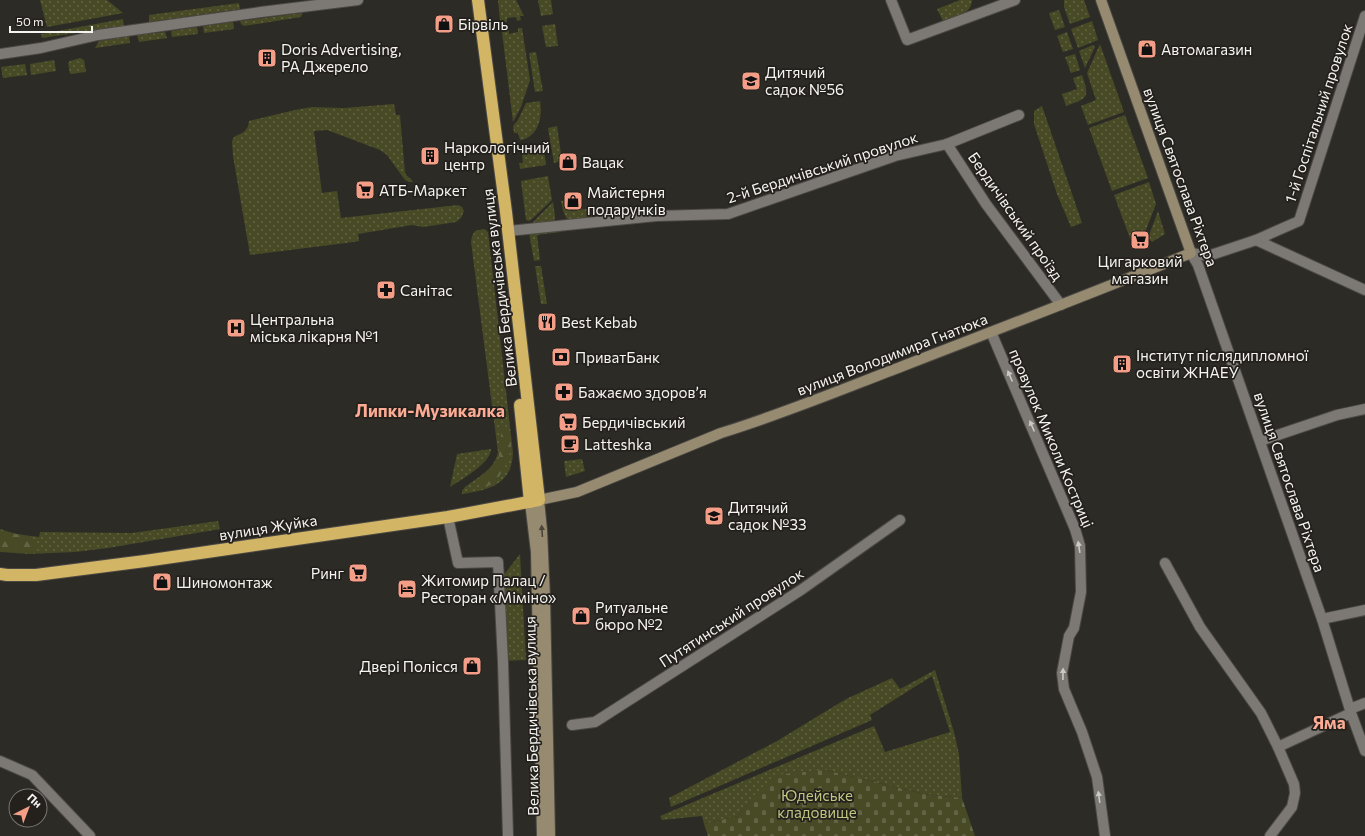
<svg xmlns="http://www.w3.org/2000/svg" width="1365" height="836" viewBox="0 0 1365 836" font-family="Commissioner,sans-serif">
	<defs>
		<pattern id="grass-dots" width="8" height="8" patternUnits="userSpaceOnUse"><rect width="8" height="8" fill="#474a25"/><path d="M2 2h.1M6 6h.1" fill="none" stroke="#626545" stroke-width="1.8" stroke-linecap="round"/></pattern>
		<pattern id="forest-firs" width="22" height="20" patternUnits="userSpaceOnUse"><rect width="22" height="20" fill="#474a25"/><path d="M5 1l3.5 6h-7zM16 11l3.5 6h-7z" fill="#626545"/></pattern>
		<pattern id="cemetery-stones" width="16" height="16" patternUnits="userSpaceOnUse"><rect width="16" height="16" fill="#474a25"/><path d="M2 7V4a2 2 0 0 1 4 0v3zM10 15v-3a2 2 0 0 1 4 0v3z" fill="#626545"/></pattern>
	</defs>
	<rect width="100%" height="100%" fill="#2d2b26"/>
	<g fill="url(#grass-dots)">
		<polygon points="40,0 107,0 123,13 47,27"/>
		<polygon points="498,0 516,0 524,16 520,16 521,20 517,21 516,17 507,18 507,22 503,22 503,20 500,21"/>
		<polygon points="538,0 551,0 553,14 541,16"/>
		<path d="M960 0H972C971 15 955 17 943 21L937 9Z"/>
		<polygon points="1064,0 1084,0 1090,17 1070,24 1064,7"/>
		<polygon points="239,3 240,9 149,22 149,15"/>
		<polygon points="1059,10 1065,27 1055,30 1049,13"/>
		<polygon points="302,13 301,17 244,26 241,24 240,21"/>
		<polygon points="123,19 124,26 42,38 41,34"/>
		<polygon points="1092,21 1098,40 1078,48 1071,29"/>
		<polygon points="233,22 234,29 204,33 203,26"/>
		<polygon points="555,24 558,46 546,47 542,26"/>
		<polygon points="197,27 198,34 172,37 171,31"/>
		<polygon points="518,28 522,28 530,80 521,107 513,122 502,32 509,30 509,34 518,32"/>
		<polygon points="165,32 167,38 139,42 137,35"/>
		<polygon points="1067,32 1073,49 1063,52 1057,36"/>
		<polygon points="129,36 130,43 95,48 99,41"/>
		<polygon points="1100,44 1124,112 1088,125 1081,106 1096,100 1087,73"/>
		<polygon points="1093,45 1095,47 1085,68 1079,51"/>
		<polygon points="536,52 543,91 535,92 529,53"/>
		<polygon points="1075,54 1080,70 1071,73 1065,57"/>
		<polygon points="80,58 84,60 86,72 70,74 68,63 70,61"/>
		<polygon points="54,60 56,71 31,75 30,64"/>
		<polygon points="25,64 27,75 3,78 1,67"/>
		<path d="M1082 75C1090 98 1088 98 1066 106L1062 94 1077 89 1073 78Z"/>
		<path d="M540 101C543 117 538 138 520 140L518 133H514L513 126 518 120 526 103Z"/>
		<path d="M394 104 396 115H400L405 173C407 177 411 178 413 182H409L405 180 387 155 380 150 327 130 314 131 322 193 337 191 341 218 458 205 462 207 464 211 461 218 456 222 423 227 412 225 358 234 359 241 346 243 250 255 233 156 232 141 234 137C242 133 248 132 249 121L295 110 312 107 344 108Z"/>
		<polygon points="1042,106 1082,223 1071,227 1057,194 1034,124 1034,111"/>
		<polygon points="1125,115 1148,178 1112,191 1089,128"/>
		<polygon points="557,126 562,161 554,163 548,128"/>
		<polygon points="521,145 544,151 546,165 520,169 519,163 523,163"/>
		<polygon points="548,176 552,200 532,219 529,221 526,220 521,181"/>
		<polygon points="1149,182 1156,204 1144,235 1131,241 1114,195"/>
		<path d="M568 199 570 211 592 208V215L589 218 570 221C563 216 563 209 561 201Z"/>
		<polygon points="553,202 555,216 554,223 532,224 534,221"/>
		<polygon points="1158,211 1165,234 1152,242 1148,238"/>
		<path d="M484 229 488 232 513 453C512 485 488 490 462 494V491L465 487C478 477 495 469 498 452L471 242 472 236 475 231Z"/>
		<polygon points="561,230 561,232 537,235 540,260 534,261 529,233"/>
		<polygon points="535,266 541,266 547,304 541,304"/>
		<path d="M491 449C491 463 462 479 450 487L457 454Z"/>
		<polygon points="582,459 585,471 566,477 564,461"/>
		<polygon points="218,521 220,529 108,548 75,552 29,554 0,552 0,529 16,534 39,537 40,532 132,533"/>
		<polygon points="520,554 526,660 505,661 503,576"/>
		<polygon points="935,670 954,732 959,754 962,798 924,794 825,770 750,803 738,816 704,824 702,816 662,820 660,816 874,726 885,752 950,732 932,676 870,715 872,720 671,807 669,798 777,741 846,699 892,678 900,689"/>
	</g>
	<g fill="url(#forest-firs)">
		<path d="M505 426C521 439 502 487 483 487L479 484V478L498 463 499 457V446L501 441V429Z"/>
		<path d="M0 531C11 534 38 534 39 549L25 552 0 551Z"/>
	</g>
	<polygon fill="url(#cemetery-stones)" points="825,770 924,794 962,798 975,836 708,836 704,824 738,816 774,775"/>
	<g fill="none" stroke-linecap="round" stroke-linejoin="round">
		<g stroke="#4c4945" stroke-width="12">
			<g id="street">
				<polyline points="891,0 907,40 1015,0"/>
				<polyline points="0,54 41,48 98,35 261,12 358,0"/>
				<polyline points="947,144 986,204 1061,305"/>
				<polyline points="508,231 656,216 728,214 895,156 947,144 1019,115"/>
				<polyline points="1256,240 1365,290"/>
				<polyline points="1191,253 1198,265 1322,619 1351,713 1365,751"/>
				<polyline points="1191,253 1208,256 1256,240 1299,221 1365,16"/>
				<polyline points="991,332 1075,529 1080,546 1081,592 1074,628 1069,636 1062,673 1064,689 1082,732 1097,777 1105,836"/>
				<polyline points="1260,441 1337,415 1365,409"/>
				<polyline points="448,517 458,563 498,562 503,662 508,836"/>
				<polyline points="1165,563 1200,627 1261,713 1278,747 1294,784 1295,793 1292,807 1270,836"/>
				<polyline points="1322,619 1365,610"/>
				<polyline points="1350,709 1365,703"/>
				<polyline points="572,725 595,722 801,590 900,520"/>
				<polyline points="1278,747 1351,713"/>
				<polyline points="0,761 32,775 90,836"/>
			</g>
		</g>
		<g stroke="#4c4945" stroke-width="12">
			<g id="secondary">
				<polyline points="530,502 536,552 542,836"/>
				<path d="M550 836 545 598 542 530 539 500 577 492 721 433C783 414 843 389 903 366 999 329 1095 292 1191 253L1101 0"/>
			</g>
		</g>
		<g stroke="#4c4945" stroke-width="14">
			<g id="highway">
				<polyline points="520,405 530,502"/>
				<polyline points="0,574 7,575 36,575 145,561 448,517 539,500 506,212 478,0"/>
			</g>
		</g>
		<use href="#street" stroke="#7c7974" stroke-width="10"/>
		<use href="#secondary" stroke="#968b70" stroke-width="10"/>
		<use href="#highway" stroke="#d2b565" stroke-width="12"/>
	</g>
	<defs><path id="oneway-solid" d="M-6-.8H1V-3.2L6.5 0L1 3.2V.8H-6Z"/></defs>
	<g fill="#cbc9c5">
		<use href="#oneway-solid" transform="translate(1010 376) rotate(-113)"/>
		<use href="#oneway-solid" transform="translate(1032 426) rotate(-113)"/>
		<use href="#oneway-solid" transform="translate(1079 547) rotate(-99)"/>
		<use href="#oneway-solid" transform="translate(1063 674) rotate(-89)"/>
		<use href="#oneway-solid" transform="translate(1099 797) rotate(-98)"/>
	</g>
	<use fill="#4c463a" href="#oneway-solid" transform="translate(542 531) rotate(-94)"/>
	<defs>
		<g id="shop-square" transform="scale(1)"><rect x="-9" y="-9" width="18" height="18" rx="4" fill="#f49e87" stroke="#24211d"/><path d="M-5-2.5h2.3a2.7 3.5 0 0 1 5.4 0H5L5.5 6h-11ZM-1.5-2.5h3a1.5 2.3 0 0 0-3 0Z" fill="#111"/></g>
		<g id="building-square" transform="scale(1)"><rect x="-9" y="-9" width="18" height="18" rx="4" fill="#f49e87" stroke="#24211d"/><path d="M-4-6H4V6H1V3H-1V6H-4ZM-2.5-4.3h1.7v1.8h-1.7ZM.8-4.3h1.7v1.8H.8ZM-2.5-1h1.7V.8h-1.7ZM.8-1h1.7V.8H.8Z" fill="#111"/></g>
		<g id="school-square" transform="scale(1)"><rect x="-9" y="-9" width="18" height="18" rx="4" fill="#f49e87" stroke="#24211d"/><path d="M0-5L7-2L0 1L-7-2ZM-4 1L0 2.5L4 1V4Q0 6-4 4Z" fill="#111"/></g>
		<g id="supermarket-square" transform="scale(1)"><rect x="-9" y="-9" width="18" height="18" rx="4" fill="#f49e87" stroke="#24211d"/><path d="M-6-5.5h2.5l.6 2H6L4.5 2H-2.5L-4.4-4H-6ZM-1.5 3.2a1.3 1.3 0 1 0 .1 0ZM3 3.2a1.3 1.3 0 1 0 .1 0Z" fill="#111"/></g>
		<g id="pharmacy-square" transform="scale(1)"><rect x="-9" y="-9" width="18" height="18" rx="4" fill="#f49e87" stroke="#24211d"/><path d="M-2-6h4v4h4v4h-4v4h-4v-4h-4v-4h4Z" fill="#111"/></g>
		<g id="restaurant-square" transform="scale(1)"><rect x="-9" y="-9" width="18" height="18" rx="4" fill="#f49e87" stroke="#24211d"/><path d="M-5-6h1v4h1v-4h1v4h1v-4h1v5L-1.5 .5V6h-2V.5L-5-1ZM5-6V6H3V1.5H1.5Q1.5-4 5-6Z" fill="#111"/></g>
		<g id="hospital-square" transform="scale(1)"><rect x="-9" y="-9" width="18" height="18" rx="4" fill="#f49e87" stroke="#24211d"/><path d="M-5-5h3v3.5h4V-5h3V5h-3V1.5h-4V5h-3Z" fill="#111"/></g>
		<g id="bank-square" transform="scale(1)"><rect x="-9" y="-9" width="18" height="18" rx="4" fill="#f49e87" stroke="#24211d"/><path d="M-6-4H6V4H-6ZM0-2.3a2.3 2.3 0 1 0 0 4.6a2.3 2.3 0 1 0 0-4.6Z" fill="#111"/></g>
		<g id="cafe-square" transform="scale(1)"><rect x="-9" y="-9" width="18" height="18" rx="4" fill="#f49e87" stroke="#24211d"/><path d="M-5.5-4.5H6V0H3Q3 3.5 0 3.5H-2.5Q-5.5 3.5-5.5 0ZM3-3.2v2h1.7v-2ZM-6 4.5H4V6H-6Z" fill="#111"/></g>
		<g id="hotel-square" transform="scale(1)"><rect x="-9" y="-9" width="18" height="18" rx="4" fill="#f49e87" stroke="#24211d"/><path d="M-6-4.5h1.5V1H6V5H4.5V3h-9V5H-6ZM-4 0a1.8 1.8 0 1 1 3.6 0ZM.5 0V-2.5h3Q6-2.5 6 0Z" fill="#111"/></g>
	</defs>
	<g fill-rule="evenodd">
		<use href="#shop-square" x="444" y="24"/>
		<use href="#shop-square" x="1147" y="49"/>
		<use href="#building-square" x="267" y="58"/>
		<use href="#school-square" x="751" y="81"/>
		<use href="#building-square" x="430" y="156"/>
		<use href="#shop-square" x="568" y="162"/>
		<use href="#supermarket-square" x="365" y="190"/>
		<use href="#shop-square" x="573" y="201"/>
		<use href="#supermarket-square" x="1140" y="240"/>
		<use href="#pharmacy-square" x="386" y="290"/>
		<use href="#restaurant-square" x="547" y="322"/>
		<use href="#hospital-square" x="236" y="328"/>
		<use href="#bank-square" x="561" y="357"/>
		<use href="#building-square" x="1122" y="364"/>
		<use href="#pharmacy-square" x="564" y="392"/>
		<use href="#supermarket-square" x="568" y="422"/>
		<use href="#cafe-square" x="570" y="444"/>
		<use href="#school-square" x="714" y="516"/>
		<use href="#supermarket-square" x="358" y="573"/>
		<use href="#shop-square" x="162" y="582"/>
		<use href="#hotel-square" x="407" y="589"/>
		<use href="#shop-square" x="581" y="616"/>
		<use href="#shop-square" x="472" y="666"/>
	</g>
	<g text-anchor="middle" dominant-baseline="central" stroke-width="3.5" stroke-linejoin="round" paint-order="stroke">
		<g font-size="15" fill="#f6f4f1" stroke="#24211d" text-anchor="start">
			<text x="458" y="24">Бірвіль</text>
			<text x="281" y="49">Doris Advertising,<tspan x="281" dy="17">РА Джерело</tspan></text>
			<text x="1161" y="49">Автомагазин</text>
			<text x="765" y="72">Дитячий<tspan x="765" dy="17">садок №56</tspan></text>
			<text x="444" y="147">Наркологічний<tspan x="444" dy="17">центр</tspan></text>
			<text x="582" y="162">Вацак</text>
			<text x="379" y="190">АТБ-Маркет</text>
			<text x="587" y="192">Майстерня<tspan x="587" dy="17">подарунків</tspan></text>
			<text x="1140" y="261" text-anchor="middle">Цигарковий<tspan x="1140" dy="17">магазин</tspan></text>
			<text x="400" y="290">Санітас</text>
			<text x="250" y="319">Центральна<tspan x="250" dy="17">міська лікарня №1</tspan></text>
			<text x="561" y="322">Best Kebab</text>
			<text x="1136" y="355">Інститут післядипломної<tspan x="1136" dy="17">освіти ЖНАЕУ</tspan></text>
			<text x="575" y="357">ПриватБанк</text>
			<text x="578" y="392">Бажаємо здоровʼя</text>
			<text x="582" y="422">Бердичівський</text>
			<text x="584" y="444">Latteshka</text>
			<text x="728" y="507">Дитячий<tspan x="728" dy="17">садок №33</tspan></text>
			<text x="344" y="573" text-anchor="end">Ринг</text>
			<text x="421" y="580">Житомир Палац /<tspan x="421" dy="17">Ресторан «Міміно»</tspan></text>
			<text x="176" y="582">Шиномонтаж</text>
			<text x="595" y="607">Ритуальне<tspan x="595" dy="17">бюро №2</tspan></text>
			<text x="458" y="666" text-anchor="end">Двері Полісся</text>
		</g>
		<g font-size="15" fill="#f6f4f1" stroke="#24211d">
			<text transform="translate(1318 113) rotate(-72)">1-й Госпітальний провулок</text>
			<text transform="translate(822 167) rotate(-18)">2-й Бердичівський провулок</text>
			<text transform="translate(1181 177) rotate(70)">вулиця Святослава Ріхтера</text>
			<text transform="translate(1016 216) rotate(55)">Бердичівський проїзд</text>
			<text transform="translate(499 288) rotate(-97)">Велика Бердичівська вулиця</text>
			<text transform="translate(892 354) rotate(-21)">вулиця Володимира Гнатюка</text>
			<text transform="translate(1052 438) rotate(67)">провулок Миколи Костриці</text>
			<text transform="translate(1290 482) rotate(71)">вулиця Святослава Ріхтера</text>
			<text transform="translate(268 527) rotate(-9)">вулиця Жуйка</text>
			<text transform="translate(731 617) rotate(-33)">Путятинський провулок</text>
			<text transform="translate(531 716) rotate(-91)">Велика Бердичівська вулиця</text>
		</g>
		<g font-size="15" fill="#bec680" stroke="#24211d">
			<text x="817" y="795">Юдейське<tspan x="817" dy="17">кладовище</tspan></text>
		</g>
		<g font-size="17" font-weight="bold" fill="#fcac95" stroke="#24211d">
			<text x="430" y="410">Липки-Музикалка</text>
			<text x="1329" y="722">Яма</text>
		</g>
	</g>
	<g transform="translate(28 808) rotate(42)"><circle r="19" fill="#24211d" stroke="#787572"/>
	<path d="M0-3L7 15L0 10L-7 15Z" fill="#f49e87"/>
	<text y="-6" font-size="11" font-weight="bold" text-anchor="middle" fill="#f6f4f1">Пн</text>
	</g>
	<path d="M10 26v6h82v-6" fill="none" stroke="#f6f4f1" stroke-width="2"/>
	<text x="16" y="26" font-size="12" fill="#f6f4f1" stroke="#24211d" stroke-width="3" paint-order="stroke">50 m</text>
</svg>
